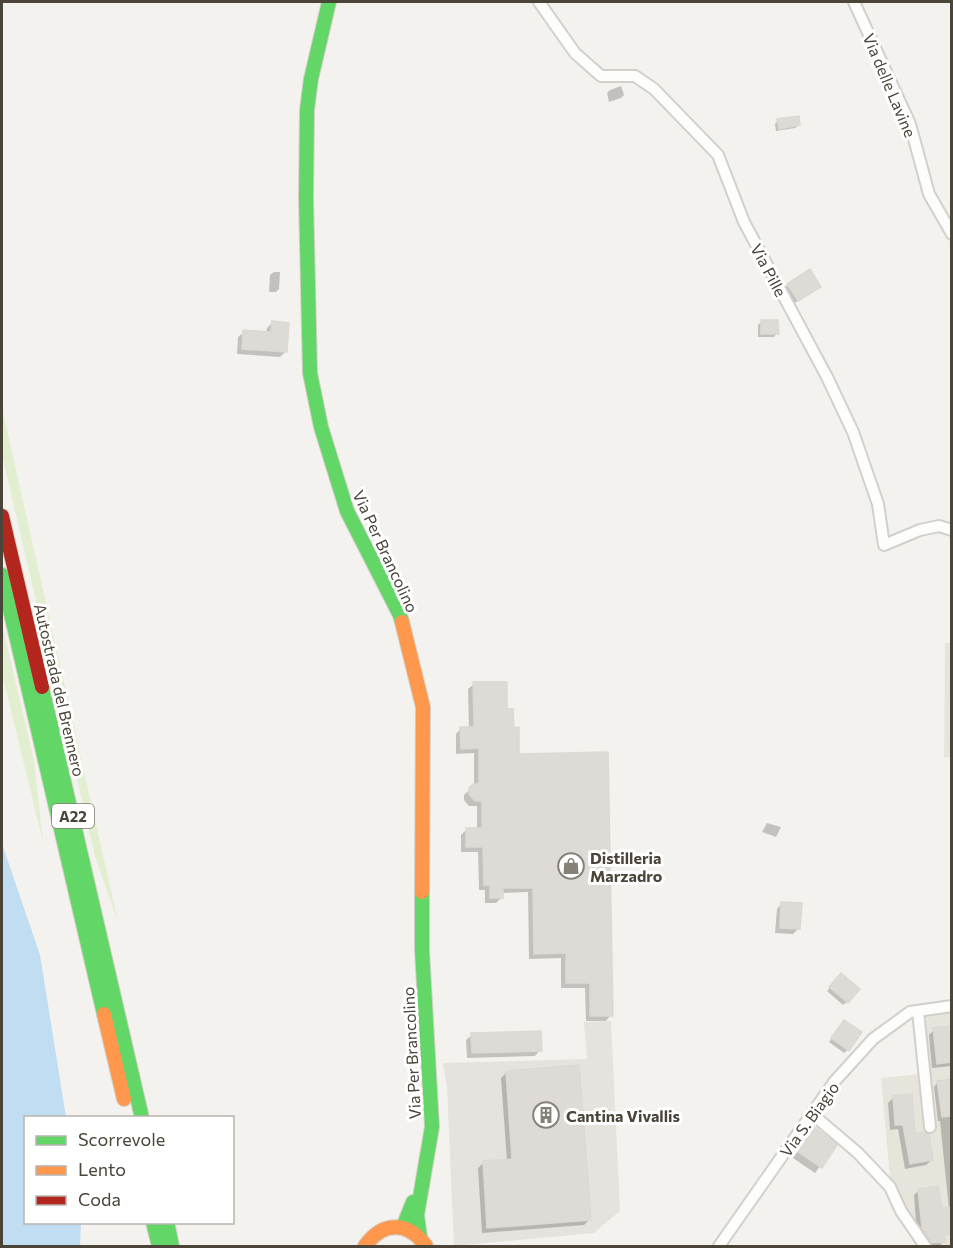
<svg xmlns="http://www.w3.org/2000/svg" width="953" height="1248" viewBox="0 0 953 1248" font-family="Commissioner,sans-serif">
	<rect width="100%" height="100%" fill="#f4f2ee"/>
	<g fill="#e7e4dc">
		<polygon points="945,643 951,643 952,756 944,758"/>
		<polygon points="951,1000 951,1246 919,1246 912,1240 890,1177 881,1078 921,1074 915,1024 915,1005"/>
	</g>
	<path fill="#e6e2de" fill-rule="evenodd" d="M611 1021 620 1211 594 1233 454 1246 447 1087 443 1063 587 1059 584 1022ZM579 1066 590 1220 488 1228 483 1162 512 1159 506 1071Z"/>
	<g fill="#e1eecf">
		<polygon points="2,408 118,922 95,856 2,454"/>
		<polygon points="2,624 34,761 43,842 2,673"/>
	</g>
	<polygon fill="#c0ddf1" points="2,844 40,955 66,1117 26,1118 26,1222 81,1223 80,1246 2,1246"/>
	<g fill="#0003">
		<polygon points="621,86 624,95 621,98 609,102 607,93 610,90"/>
		<polygon points="778,120 799,125 795,128 776,131 775,124"/>
		<polygon points="274,272 280,272 279,289 276,292 269,292 270,275"/>
		<polygon points="788,285 819,286 792,305 783,291"/>
		<polygon points="761,322 777,333 774,337 758,337 758,325"/>
		<polygon points="272,323 285,352 280,357 237,354 238,337 244,332 266,333 267,328"/>
		<polygon points="474,684 506,710 518,756 611,1015 606,1021 586,1021 585,988 561,988 561,958 529,959 528,892 501,893 501,898 496,903 485,903 485,890 479,890 478,852 461,852 461,835 466,830 477,829 477,806 469,806 464,800 464,795 474,785 474,753 456,754 456,734 461,728 469,728 468,689"/>
		<polygon points="767,823 781,827 776,837 762,832"/>
		<polygon points="782,903 799,928 793,934 775,933 777,909"/>
		<polygon points="838,978 847,1002 843,1005 827,991"/>
		<polygon points="841,1025 848,1050 844,1053 829,1042"/>
		<polygon points="952,1028 952,1066 932,1068 929,1035 934,1030"/>
		<polygon points="472,1035 540,1050 535,1056 467,1058 466,1040"/>
		<polygon points="507,1072 589,1220 584,1225 482,1233 478,1168 483,1163 507,1161 501,1078"/>
		<polygon points="952,1080 952,1223 941,1224 944,1241 939,1246 927,1246 920,1236 916,1222 914,1195 919,1190 941,1210 949,1209 940,1121 938,1121 934,1087 938,1082"/>
		<polygon points="894,1097 914,1136 932,1160 926,1165 905,1169 898,1129 890,1130 888,1103"/>
		<polygon points="809,1135 835,1146 815,1173 793,1158"/>
	</g>
	<g fill="#dedbd6" stroke="#dcd9d4" stroke-width="1.5">
		<polygon points="799,116 800,125 779,129 777,119"/>
		<polygon points="810,269 821,287 798,301 787,284"/>
		<polygon points="761,320 778,320 779,334 761,334"/>
		<polygon points="272,321 289,323 287,352 242,349 243,330 271,332"/>
		<polygon points="473,682 507,682 507,709 513,709 514,728 519,727 519,754 608,752 613,1016 590,1016 590,983 566,983 566,953 534,954 533,888 503,888 503,898 490,898 490,885 484,885 483,847 466,847 466,828 482,828 482,801 475,801 469,794 469,788 473,784 479,784 479,748 461,749 460,727 474,727"/>
		<polygon points="781,902 802,903 800,929 780,928"/>
		<polygon points="841,973 860,989 848,1003 829,987"/>
		<polygon points="844,1020 862,1032 849,1051 831,1038"/>
		<polygon points="951,1026 951,1062 937,1064 933,1028"/>
		<polygon points="541,1031 542,1051 472,1053 471,1033"/>
		<polygon points="579,1065 591,1220 487,1228 483,1161 512,1159 506,1071"/>
		<polygon points="951,1079 951,1116 942,1117 937,1081"/>
		<polygon points="912,1094 915,1134 925,1132 929,1134 933,1160 910,1164 903,1125 895,1125 893,1096"/>
		<polygon points="814,1127 837,1145 822,1168 798,1152"/>
		<polygon points="938,1186 942,1208 951,1207 951,1234 944,1235 945,1242 932,1243 922,1228 918,1189"/>
	</g>
	<g fill="none" stroke-linecap="round" stroke-linejoin="round">
		<g stroke="#d2d0cb" stroke-width="14">
			<g id="street">
				<polyline points="539,2 575,53 601,76 635,76 654,89 718,155 744,222 827,377 853,432 878,504 884,545 920,530 939,526 952,530"/>
				<polyline points="854,2 910,124 929,194 952,234"/>
				<polyline points="918,1011 930,1127"/>
				<polyline points="812,1114 858,1153 890,1187 901,1211 925,1246"/>
				<polyline points="719,1246 834,1082 873,1039 910,1012 952,1006"/>
			</g>
		</g>
		<g stroke="#d3cfc5" stroke-width="16">
			<g id="fast">
				<polyline points="329,2 311,79 307,110 306,198 310,373 321,427 347,511 400,615 402,622"/>
				<polyline points="2,575 104,1014"/>
				<polyline points="42,687 142,1118"/>
				<polyline points="153,1222 159,1246"/>
				<polyline points="167,1222 172,1246"/>
				<polyline points="403,1227 413,1202"/>
				<polyline points="420,1237 417,1215 432,1127 422,950 422,892"/>
			</g>
		</g>
		<g stroke="#d3cfc5" stroke-width="16">
			<g id="slow">
				<polyline points="402,622 423,707 422,892"/>
				<polyline points="104,1014 124,1099"/>
				<path d="M365 1246C383 1221 408 1221 426 1246"/>
			</g>
		</g>
		<g stroke="#d3cfc5" stroke-width="16">
			<polyline id="jam" points="2,516 42,687"/>
		</g>
		<use href="#street" stroke="#fdfdfc" stroke-width="10"/>
		<use href="#fast" stroke="#63d668" stroke-width="14"/>
		<use href="#slow" stroke="#ff974d" stroke-width="14"/>
		<use href="#jam" stroke="#b3261e" stroke-width="14"/>
	</g>
	<defs>
		<g id="shop-ring" transform="scale(1.35)"><circle r="9.5" fill="#fff" stroke="#868178" stroke-width="1.5"/><path d="M-5-2.5h2.3a2.7 3.5 0 0 1 5.4 0H5L5.5 6h-11ZM-1.5-2.5h3a1.5 2.3 0 0 0-3 0Z" fill="#868178"/></g>
		<g id="building-ring" transform="scale(1.35)"><circle r="9.5" fill="#fff" stroke="#868178" stroke-width="1.5"/><path d="M-4-6H4V6H1V3H-1V6H-4ZM-2.5-4.3h1.7v1.8h-1.7ZM.8-4.3h1.7v1.8H.8ZM-2.5-1h1.7V.8h-1.7ZM.8-1h1.7V.8H.8Z" fill="#868178"/></g>
	</defs>
	<g fill-rule="evenodd">
		<use href="#shop-ring" x="571" y="866"/>
		<use href="#building-ring" x="546" y="1115"/>
	</g>
	<g text-anchor="middle" dominant-baseline="central" stroke-width="6" stroke-linejoin="round" paint-order="stroke">
		<rect fill="#fff" stroke="#817c74" stroke-width="1.5" x="52" y="804" width="42" height="24" rx="4.5"/>
		<g font-size="15" font-weight="bold" fill="#4b4439">
			<text x="73" y="816">A22</text>
		</g>
		<g font-size="16" fill="#4b4439" stroke="#fff">
			<text transform="translate(890 85) rotate(67)">Via delle Lavine</text>
			<text transform="translate(769 270) rotate(62)">Via Pille</text>
			<text transform="translate(386 551) rotate(65)">Via Per Brancolino</text>
			<text transform="translate(60 690) rotate(77)">Autostrada del Brennero</text>
			<text transform="translate(411 1053) rotate(-93)">Via Per Brancolino</text>
			<text transform="translate(809 1119) rotate(-54)">Via S. Biagio</text>
		</g>
		<g font-size="16" font-weight="bold" fill="#4b4439" stroke="#fff" text-anchor="start">
			<text x="590" y="857">Distilleria<tspan x="590" dy="18">Marzadro</tspan></text>
			<text x="566" y="1115">Cantina Vivallis</text>
		</g>
	</g>
	<rect width="953" height="1248" fill="none" stroke="#4b4439" stroke-width="6"/>
	<rect x="24" y="1116" width="210" height="108" fill="#ffffff" stroke="#b7b4b0" stroke-width="1.5"/>
	<rect x="36" y="1136" width="30" height="9" fill="#63d668" stroke="#b7b4b0" stroke-width="1.5"/>
	<text x="78" y="1146" font-size="18" fill="#4b4439">Scorrevole</text>
	<rect x="36" y="1166" width="30" height="9" fill="#ff974d" stroke="#b7b4b0" stroke-width="1.5"/>
	<text x="78" y="1176" font-size="18" fill="#4b4439">Lento</text>
	<rect x="36" y="1196" width="30" height="9" fill="#b3261e" stroke="#b7b4b0" stroke-width="1.5"/>
	<text x="78" y="1206" font-size="18" fill="#4b4439">Coda</text>
</svg>
